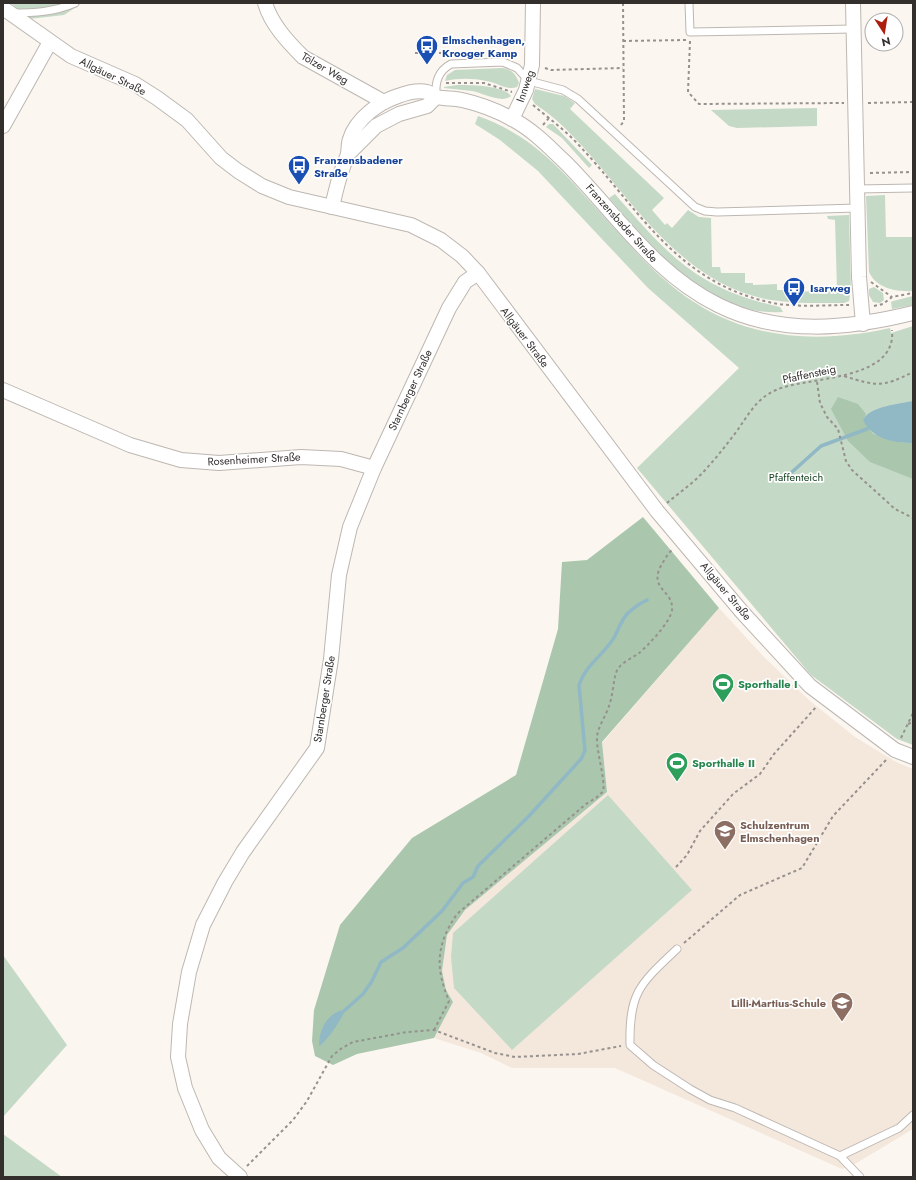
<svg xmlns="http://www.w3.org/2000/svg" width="916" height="1180" viewBox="0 0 916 1180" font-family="Jost,sans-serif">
	<rect width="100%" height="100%" fill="#fcf6f0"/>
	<polygon fill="#f4e8dd" points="719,608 763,656 810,701 855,737 896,762 913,769 913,1129 855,1164 842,1169 615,1068 512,1068 481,1053 434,1038 453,1002 446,990 442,971 447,935 465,910 607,792 602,743"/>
	<g fill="#c5d9c7">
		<polygon points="11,3 82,3 64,15 29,19"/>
		<path d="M503 68C512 70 516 74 519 83L517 87C507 91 496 82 486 81 473 78 458 78 445 81L447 75 455 70Z"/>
		<path d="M457 85C470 85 503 85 511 96 502 104 483 93 472 91 463 90 453 89 444 88V87Z"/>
		<path d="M535 89 564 96 575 103 570 109 664 198 652 210 665 225 667 223 672 228 688 210 699 217 711 218 712 267H720L721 273H745V283H753V285L777 284V290H786V292L828 291V289H837L835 220 828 219 827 216 849 215 851 290 849 301 844 303C820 303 795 304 771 300 699 288 652 229 608 176 587 151 563 122 535 104L532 99Z"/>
		<polygon points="817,108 817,126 737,128 729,126 711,110"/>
		<path d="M478 116C531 135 559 167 596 208 626 241 656 278 694 302 753 341 823 343 890 328L891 333 913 326V745L897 739 811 675 637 468 739 368 648 288 538 171 500 140 475 124Z"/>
		<polygon points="549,124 553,124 592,165 589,168 562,138 546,127"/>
		<path d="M615 194C668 255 697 289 780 307L783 312C710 317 651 248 609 198Z"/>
		<path d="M885 195 886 237H913V291C897 292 877 289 869 272L866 196Z"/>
		<polygon points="874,287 883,293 884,300 880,303 873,302 869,295 869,289"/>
		<polygon points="913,296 913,305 892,309 891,302 893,301"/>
		<polygon points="608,795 692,890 512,1050 454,988 451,957 453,933"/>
		<polygon points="3,955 67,1045 3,1117"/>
		<polygon points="3,1134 62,1177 3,1177"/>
	</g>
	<g fill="#aac7ae">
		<polygon points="838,397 858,404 866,414 863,420 873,434 904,443 913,443 913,479 870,462 848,441 831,409"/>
		<polygon points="643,517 719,608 602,742 607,792 465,910 447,935 442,971 446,990 453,1002 434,1038 357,1054 333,1065 315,1056 312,1041 314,1010 340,925 412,838 516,775 558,629 562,562 587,560"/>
	</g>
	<g fill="#90b8c5">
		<path d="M913 401V443C894 443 872 439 863 420 870 406 899 404 913 401Z"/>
		<path d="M342 1010H345C344 1016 325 1044 319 1046 319 1030 326 1015 342 1010Z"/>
	</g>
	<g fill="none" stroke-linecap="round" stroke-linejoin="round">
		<g stroke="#90b8c5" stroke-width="3.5">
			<polyline points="782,481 821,446 867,429"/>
			<path d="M345 1010 363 994 372 981 381 962 403 948 442 911 463 883 473 877 478 866 528 817 581 759 585 751 579 685C585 665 605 654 615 636 619 628 621 621 627 614 633 608 639 604 647 600"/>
		</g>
		<g stroke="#bdb7b2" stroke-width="9">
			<g id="lane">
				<polyline points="689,3 690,32 853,29"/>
				<path d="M12 13C34 13 54 12 75 3"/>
				<path d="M436 97C435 82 438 71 451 64L503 62 517 68 529 81 563 90 578 99 695 207 705 211 717 212 857 208"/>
				<polyline points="857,189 913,188"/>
				<path d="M677 949C640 984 629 992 630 1045L653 1065 690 1089 710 1100 735 1108 840 1156 860 1177"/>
				<polyline points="840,1156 899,1128 913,1115"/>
			</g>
		</g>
		<g stroke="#bdb7b2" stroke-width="16">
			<g id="street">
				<path d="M265 3C271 24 288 42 303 57L384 102"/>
				<polyline points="853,3 859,277 863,324"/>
				<polyline points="3,8 71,56 135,84 157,98 187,120 221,158 238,171 262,186 289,197 411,225 441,240 462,256 478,273 657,511 742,612 810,686 895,750 913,757"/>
				<polyline points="512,119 526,90 532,65 533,3"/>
				<polyline points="3,126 50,42"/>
				<polyline points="348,154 376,126 399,114 427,106 436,97"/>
				<path d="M332 207C335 194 338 180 343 167 344 163 347 158 348 154 349 149 348 144 350 139 356 119 379 102 398 96 406 93 418 90 427 92 430 93 433 96 437 97 445 99 454 98 462 100 480 104 498 111 514 120 534 131 549 147 565 162 615 212 653 273 718 305 780 336 848 329 913 313"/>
				<polyline points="3,390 130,445 181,460 219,463 301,457 341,459 374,468"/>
				<polyline points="240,1177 219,1158 202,1130 185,1088 178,1057 180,1024 189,972 203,925 225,882 243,852 317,748 331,659 339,575 350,527 374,468 449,308 465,282 478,273"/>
			</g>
		</g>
		<g stroke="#96918d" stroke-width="2" stroke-dasharray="3 3" stroke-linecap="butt">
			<polyline points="623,41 686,40"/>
			<polyline points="690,41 688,92 699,104 844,103"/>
			<polyline points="415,53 445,53 447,56"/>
			<polyline points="545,68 551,70 623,68"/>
			<polyline points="446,83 484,83 512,92"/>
			<polyline points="868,103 913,102"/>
			<path d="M533 105C545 115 558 125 570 136 635 201 670 279 768 302 794 308 823 305 849 305"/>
			<polyline points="543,125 549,118"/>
			<polyline points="621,125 624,121 623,3"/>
			<polyline points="870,173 913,172"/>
			<polyline points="871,282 892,297"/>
			<polyline points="874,306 883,304 892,297 913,293"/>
			<path d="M844 376C876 386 882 388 913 372"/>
			<polyline points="817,382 820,403 827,417 838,429 846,461 852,470 895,509 913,518"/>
			<path d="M667 503C680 492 695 482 706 469 717 457 727 444 737 431 748 415 757 398 776 390 807 376 897 382 892 330"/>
			<polyline points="908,724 913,722"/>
			<polyline points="901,738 913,713"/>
			<polyline points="676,867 687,855 700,831 733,794 760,774 774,754 817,706"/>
			<polyline points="684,943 740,895 802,868 833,816 886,760"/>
			<path d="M434 1030 449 1001C435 967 436 945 457 914L586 804C592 800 599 797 603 791 606 782 596 750 597 737 598 726 606 716 609 706 613 695 613 683 616 673 619 663 631 659 639 653 648 646 671 621 672 610 674 590 647 589 662 564 665 559 668 553 673 549"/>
			<polyline points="247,1166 293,1120 307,1101 332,1056 342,1048 353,1042 407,1032 434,1030 495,1053 515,1057 578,1054 621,1046"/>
		</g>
		<use href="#lane" stroke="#fff" stroke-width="7"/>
		<use href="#street" stroke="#fff" stroke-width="14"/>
	</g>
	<defs>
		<g id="bus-pin" transform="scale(1.15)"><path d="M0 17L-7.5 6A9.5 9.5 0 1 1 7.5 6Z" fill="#1a4fb4" stroke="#fff"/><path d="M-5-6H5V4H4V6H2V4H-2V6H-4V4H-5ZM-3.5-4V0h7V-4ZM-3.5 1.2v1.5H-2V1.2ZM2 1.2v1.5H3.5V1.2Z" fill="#fff"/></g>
		<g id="stadium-pin" transform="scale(1.15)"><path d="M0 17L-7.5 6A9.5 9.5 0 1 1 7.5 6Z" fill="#2e9e5b" stroke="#fff"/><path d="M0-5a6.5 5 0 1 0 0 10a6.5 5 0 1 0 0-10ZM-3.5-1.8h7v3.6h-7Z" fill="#fff"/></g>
		<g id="school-pin" transform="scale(1.15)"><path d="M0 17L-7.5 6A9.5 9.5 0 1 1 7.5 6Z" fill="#8d6e63" stroke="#fff"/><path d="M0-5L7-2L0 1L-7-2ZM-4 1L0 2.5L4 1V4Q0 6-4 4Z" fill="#fff"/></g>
	</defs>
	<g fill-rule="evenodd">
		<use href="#bus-pin" x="427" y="46"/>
		<use href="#bus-pin" x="299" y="166"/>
		<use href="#bus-pin" x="794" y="288"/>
		<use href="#stadium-pin" x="723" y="684"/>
		<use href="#stadium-pin" x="677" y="763"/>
		<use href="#school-pin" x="725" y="831"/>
		<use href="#school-pin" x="842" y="1003"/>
	</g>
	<g text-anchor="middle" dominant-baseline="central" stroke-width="3.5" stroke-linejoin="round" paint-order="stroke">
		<g font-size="11" font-weight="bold" fill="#164399" stroke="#fff" text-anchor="start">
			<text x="442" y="40">Elmschenhagen,<tspan x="442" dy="13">Krooger Kamp</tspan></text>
			<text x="314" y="160">Franzensbadener<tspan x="314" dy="13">Straße</tspan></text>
			<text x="810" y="288">Isarweg</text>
		</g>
		<g font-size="11" fill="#322f2d" stroke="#fff">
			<text transform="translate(325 68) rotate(30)">Tölzer Weg</text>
			<text transform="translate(113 76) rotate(26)">Allgäuer Straße</text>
			<text transform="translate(525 86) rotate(-71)">Innweg</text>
			<text transform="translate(622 223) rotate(48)">Franzensbader Straße</text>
			<text transform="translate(525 337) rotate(53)">Allgäuer Straße</text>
			<text transform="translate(809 374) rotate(-12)">Pfaffensteig</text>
			<text transform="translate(410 390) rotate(-65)">Starnberger Straße</text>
			<text transform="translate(254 459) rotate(-3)">Rosenheimer Straße</text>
			<text transform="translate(726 591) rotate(50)">Allgäuer Straße</text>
			<text transform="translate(324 699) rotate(-81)">Starnberger Straße</text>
		</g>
		<g font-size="11" fill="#154321" stroke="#fff">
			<text x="796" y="477">Pfaffenteich</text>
		</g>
		<g font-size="11" font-weight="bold" fill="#27864d" stroke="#fff" text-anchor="start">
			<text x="738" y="684">Sporthalle I</text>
			<text x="692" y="763">Sporthalle II</text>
		</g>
		<g font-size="11" font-weight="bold" fill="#785e54" stroke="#fff" text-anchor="start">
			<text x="740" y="825">Schulzentrum<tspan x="740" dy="13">Elmschenhagen</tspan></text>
			<text x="826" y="1003" text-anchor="end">Lilli-Martius-Schule</text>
		</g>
	</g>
	<rect width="916" height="1180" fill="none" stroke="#322f2d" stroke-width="8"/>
	<g transform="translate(884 32) rotate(168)"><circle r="19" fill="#ffffff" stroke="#adacab"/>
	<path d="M0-3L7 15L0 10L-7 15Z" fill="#ad1d0d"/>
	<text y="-6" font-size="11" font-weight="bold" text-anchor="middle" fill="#322f2d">N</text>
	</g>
</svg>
